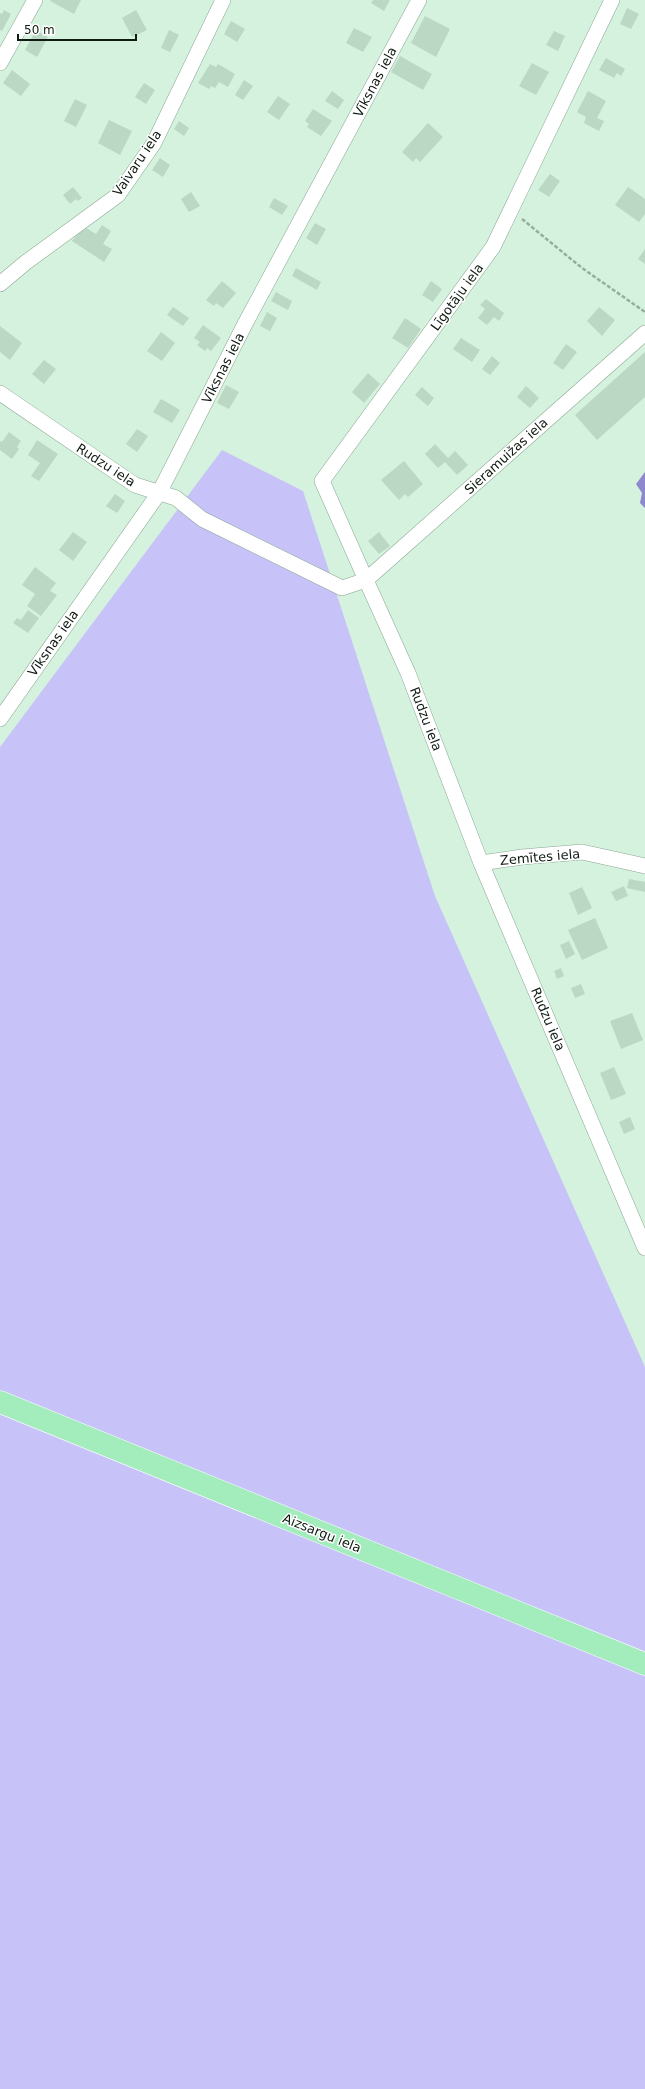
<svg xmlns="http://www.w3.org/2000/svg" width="645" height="2089" viewBox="0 0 645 2089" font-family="'DejaVu Sans',sans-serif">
	<rect width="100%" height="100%" fill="#d4f2dd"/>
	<polygon fill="#c7c3f9" points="222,450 303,491 435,896 645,1367 645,2089 0,2089 0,747"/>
	<polygon fill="#8f88cf" points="645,472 645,508 640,503 642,493 636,484"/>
	<g fill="#bbd8c4">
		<polygon points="51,0 81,0 74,14 50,1"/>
		<polygon points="373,0 390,0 384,11 371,3"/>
		<polygon points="627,8 639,14 631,29 620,24"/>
		<polygon points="4,10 11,14 2,31 0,30 0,13 2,14"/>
		<polygon points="136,10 147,30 132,37 122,18"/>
		<polygon points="425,16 450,29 436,57 411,43"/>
		<polygon points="231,21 245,29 237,42 224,34"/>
		<polygon points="354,28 372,37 363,52 346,43"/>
		<polygon points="36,30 48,37 37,57 25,50"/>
		<polygon points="169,30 179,35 170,52 161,48"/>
		<polygon points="554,31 565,36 558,51 546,45"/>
		<polygon points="400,56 432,74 423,90 391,72"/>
		<polygon points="606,58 625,69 621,76 617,73 614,78 599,70"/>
		<polygon points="532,63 549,72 536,95 519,86"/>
		<polygon points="210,64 216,67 218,64 235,74 228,87 219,82 215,88 211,86 209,89 198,83"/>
		<polygon points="12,70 30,84 21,96 3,83"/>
		<polygon points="244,80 253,86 243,100 235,95"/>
		<polygon points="144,83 155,90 146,104 135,97"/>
		<polygon points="332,91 344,100 338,109 325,101"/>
		<polygon points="588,91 606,101 597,118 604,121 599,131 584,123 586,117 577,112"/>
		<polygon points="278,96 290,104 279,120 267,112"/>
		<polygon points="75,99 87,105 76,127 64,121"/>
		<polygon points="313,109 332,121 321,136 307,127 309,124 305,121"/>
		<polygon points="109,120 132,131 120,155 98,143"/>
		<polygon points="179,121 189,128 184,136 174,129"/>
		<polygon points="428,123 443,137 420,162 416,158 413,162 402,152"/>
		<polygon points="160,158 170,165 163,177 152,170"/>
		<polygon points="550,174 560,181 549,197 538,190"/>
		<polygon points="73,187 82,198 78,201 76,199 70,204 63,195"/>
		<polygon points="628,187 645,199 645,214 639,222 615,205"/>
		<polygon points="191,192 200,206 189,212 181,199"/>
		<polygon points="274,198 288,206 282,215 269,207"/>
		<polygon points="315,223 326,229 317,245 306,238"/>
		<polygon points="102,225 111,231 103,244 112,249 104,262 72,241 83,226 96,234"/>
		<polygon points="645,249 645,264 638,259"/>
		<polygon points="296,268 321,282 317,290 292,276"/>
		<polygon points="222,281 236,293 223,308 216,303 214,306 206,300"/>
		<polygon points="431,281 442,289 433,302 422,295"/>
		<polygon points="276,292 292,301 288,310 271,301"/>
		<polygon points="486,299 504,313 499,321 494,317 487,325 478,318 485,309 480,305"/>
		<polygon points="173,307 189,318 183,326 167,315"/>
		<polygon points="599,307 615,320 602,336 587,321"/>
		<polygon points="267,312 277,318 270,331 260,326"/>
		<polygon points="405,318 421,329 408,348 392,338"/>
		<polygon points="203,325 221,338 211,351 207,348 205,351 197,345 200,342 194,338"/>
		<polygon points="0,326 22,343 10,360 0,352"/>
		<polygon points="161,332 175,343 162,361 147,351"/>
		<polygon points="461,338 480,350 472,362 453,349"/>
		<polygon points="566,344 577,352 563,370 553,363"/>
		<polygon points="645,352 645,397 597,440 575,415"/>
		<polygon points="492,356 500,363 490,375 482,369"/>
		<polygon points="44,360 56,369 44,384 32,374"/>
		<polygon points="368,373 380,384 364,403 352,392"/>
		<polygon points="226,385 239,392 229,409 217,403"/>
		<polygon points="526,386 539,398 530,408 517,397"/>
		<polygon points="422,387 434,398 428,406 415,395"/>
		<polygon points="161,399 180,410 172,423 153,412"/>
		<polygon points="137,429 148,436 137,452 126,444"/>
		<polygon points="9,432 21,441 17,447 19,449 12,459 0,450 0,441 2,442"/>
		<polygon points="37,440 58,454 39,481 31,476 40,463 28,455"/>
		<polygon points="435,444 448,458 455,451 468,465 457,475 445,462 438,468 425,454"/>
		<polygon points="404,461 423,484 408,497 405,494 399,500 381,480"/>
		<polygon points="115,494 125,501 117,513 106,506"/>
		<polygon points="73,532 87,542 73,561 59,550"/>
		<polygon points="379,532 390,546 379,554 368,541"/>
		<polygon points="35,567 56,583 50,591 57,595 41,616 27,606 35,594 22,585"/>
		<polygon points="28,610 39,618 28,633 13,623 17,618 21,620"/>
		<polygon points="629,879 645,882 645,892 627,888"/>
		<polygon points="624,886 628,896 616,901 611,892"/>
		<polygon points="582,887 592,908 578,915 569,893"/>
		<polygon points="595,918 608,948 582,960 568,930"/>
		<polygon points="569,941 575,954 566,959 560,945"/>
		<polygon points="561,968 564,976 557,979 554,971"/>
		<polygon points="581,984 585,994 575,998 571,988"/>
		<polygon points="632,1013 643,1040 621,1049 610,1021"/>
		<polygon points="614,1067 626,1094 611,1100 600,1073"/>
		<polygon points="630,1117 635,1129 624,1134 619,1122"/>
	</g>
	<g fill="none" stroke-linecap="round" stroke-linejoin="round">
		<g stroke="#8aa692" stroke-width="16">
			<g id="minor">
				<polyline points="612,0 493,247 322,481 366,580 645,333"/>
				<polyline points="0,63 35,0"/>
				<polyline points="0,284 25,263 118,195 154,143 223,0"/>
				<polyline points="0,393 135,485 176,498 202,519 342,588 366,580 408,673 481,863 645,1248"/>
				<polyline points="0,719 159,493 246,322 419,0"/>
				<polyline points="481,863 522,857 582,852 645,866"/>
			</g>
		</g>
		<g stroke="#fff" stroke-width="23">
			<polyline id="trunk" points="0,1402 645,1664"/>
		</g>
		<polyline stroke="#96ae9d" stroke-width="2.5" stroke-dasharray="4 2" stroke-linecap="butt" points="522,219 582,268 645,312"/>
		<use href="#minor" stroke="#fff" stroke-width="15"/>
		<use href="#trunk" stroke="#a3ecbc" stroke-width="22"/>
	</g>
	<g text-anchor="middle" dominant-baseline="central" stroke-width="3" stroke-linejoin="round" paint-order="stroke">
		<g font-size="13" fill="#0f1a12" stroke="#fff">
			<text transform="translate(375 82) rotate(-62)">Vīksnas iela</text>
			<text transform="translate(137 163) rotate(-56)">Vaivaru iela</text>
			<text transform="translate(457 297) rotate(-54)">Līgotāju iela</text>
			<text transform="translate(223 368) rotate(-63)">Vīksnas iela</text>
			<text transform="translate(506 456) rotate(-42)">Sieramuižas iela</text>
			<text transform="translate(106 465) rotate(33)">Rudzu iela</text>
			<text transform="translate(53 643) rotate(-55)">Vīksnas iela</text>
			<text transform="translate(426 719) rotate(69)">Rudzu iela</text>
			<text transform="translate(540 857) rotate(-5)">Zemītes iela</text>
			<text transform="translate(548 1019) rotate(67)">Rudzu iela</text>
			<text transform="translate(322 1533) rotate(22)">Aizsargu iela</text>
		</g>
	</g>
	<path d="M18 34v6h118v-6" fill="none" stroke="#0f1a12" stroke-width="2"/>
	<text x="24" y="34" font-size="12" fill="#0f1a12" stroke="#ffffff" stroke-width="3" paint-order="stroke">50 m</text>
</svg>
